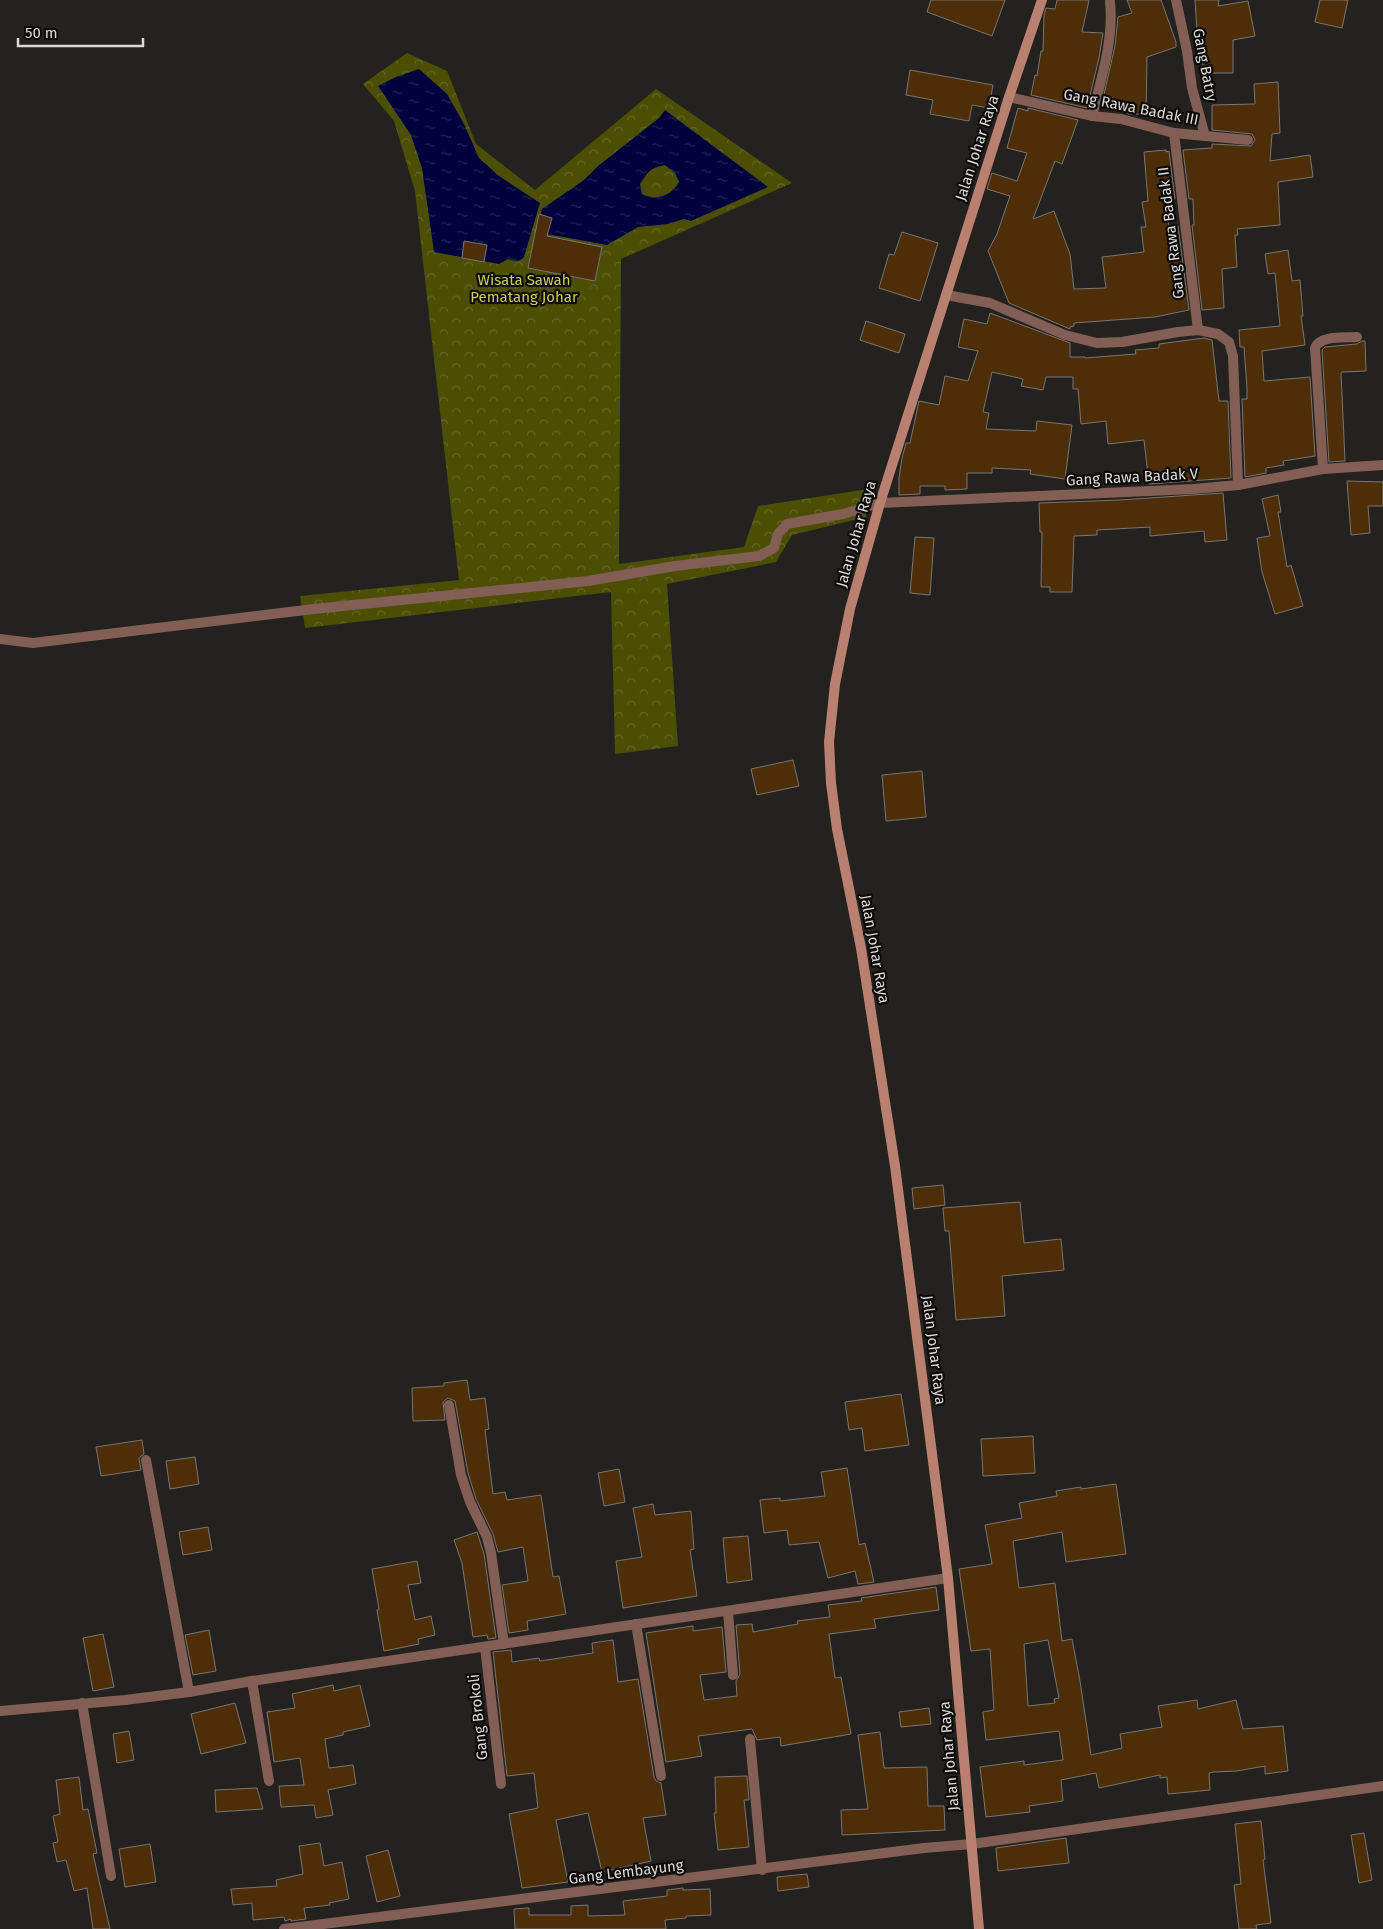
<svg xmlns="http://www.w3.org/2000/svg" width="1383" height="1929" viewBox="0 0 1383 1929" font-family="'Fira Sans',sans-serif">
	<defs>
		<pattern id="park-crowns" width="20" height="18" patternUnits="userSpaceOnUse" patternTransform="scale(1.25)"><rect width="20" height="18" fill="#4c4e03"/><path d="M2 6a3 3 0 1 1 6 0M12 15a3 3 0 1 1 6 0" fill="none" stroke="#656727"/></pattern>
		<pattern id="water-ripples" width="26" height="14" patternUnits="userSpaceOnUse" patternTransform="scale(1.25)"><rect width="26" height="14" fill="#00013d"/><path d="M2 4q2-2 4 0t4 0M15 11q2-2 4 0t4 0" fill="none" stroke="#252558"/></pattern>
	</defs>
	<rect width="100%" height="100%" fill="#24221f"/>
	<polygon fill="url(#park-crowns)" points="407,53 447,71 476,144 535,190 656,89 792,183 621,259 619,564 744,547 758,506 868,489 866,517 792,535 776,562 667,584 678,746 615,754 611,592 305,628 300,596 459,580 415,191 394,121 363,84"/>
	<g fill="url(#water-ripples)" fill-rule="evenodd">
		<path d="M419 69 447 94 464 124 479 158 499 176 540 203 524 257C518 263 515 261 508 259L499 264 434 252 422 168 411 135 378 86 396 77Z"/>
		<path d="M665 110 768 187 691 221 684 219 668 224 638 227 607 245 536 232 542 209 584 180 598 166 659 118ZM665 165 675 173 679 182C672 195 656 202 642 194L640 184C649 171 650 168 665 165Z"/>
	</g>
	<g fill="#4e2e08" stroke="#787572" fill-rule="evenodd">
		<polygon points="931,0 1005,0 992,36 927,12"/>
		<polygon points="1057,0 1089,0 1082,32 1103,33 1099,58 1087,108 1031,95 1035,75 1037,76 1041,51 1043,51 1044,15 1046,8 1055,9"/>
		<polygon points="1127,0 1161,0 1176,42 1176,47 1147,57 1146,114 1128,114 1128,105 1102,103 1115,46 1118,17 1132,13"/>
		<polygon points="1195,0 1219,0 1218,6 1248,1 1255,36 1233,40 1233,73 1205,73 1198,46"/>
		<polygon points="1320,0 1348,0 1342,28 1315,22"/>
		<polygon points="910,70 993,85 989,108 972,105 969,121 930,114 933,100 906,95"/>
		<polygon points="1278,82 1280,133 1272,134 1270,161 1310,155 1313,177 1278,182 1280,225 1237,229 1238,235 1235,235 1237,267 1222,269 1224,308 1202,310 1192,225 1194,225 1193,199 1189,199 1183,150 1212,148 1212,144 1251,146 1255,140 1252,134 1212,130 1212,105 1255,104 1254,84"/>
		<polygon points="1018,108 1028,111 1028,108 1078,120 1062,164 1055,161 1033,219 1054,211 1070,254 1074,289 1106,288 1102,257 1144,252 1141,227 1146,227 1142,202 1148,201 1144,152 1166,150 1166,152 1169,151 1175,199 1165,200 1169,227 1178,226 1189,310 1155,317 1074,323 1074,326 1070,327 1070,329 1009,303 988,251 997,234 1010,196 987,189 992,173 1017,181 1027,153 1007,148"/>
		<polygon points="539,214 552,218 547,236 602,247 595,281 528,268"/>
		<polygon points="902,232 938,243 920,301 879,288 889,254 894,255"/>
		<polygon points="464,241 487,245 484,262 462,258"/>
		<polygon points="1288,250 1292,281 1300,280 1303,316 1301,316 1305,345 1262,351 1264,381 1310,377 1315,456 1283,461 1284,465 1266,468 1266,473 1245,477 1242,399 1247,399 1247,388 1244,347 1240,347 1239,330 1280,326 1275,273 1268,274 1265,254"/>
		<polygon points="990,313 1070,343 1070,357 1085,357 1085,358 1136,354 1135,350 1159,348 1159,344 1204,338 1212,340 1219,401 1228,401 1231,478 1149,484 1144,440 1108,444 1106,421 1081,424 1078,389 1073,389 1073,377 1046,377 1043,390 1021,386 1023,379 992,372 983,412 989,413 986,429 1036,431 1037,421 1072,425 1065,479 1030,474 1031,470 992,468 992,473 967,473 967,489 945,490 945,486 920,486 920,494 899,495 899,478 902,458 906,443 910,443 919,401 939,405 945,376 968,381 978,351 958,347 964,319 987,324"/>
		<polygon points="866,321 905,334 899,353 860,340"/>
		<polygon points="1362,341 1365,341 1366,371 1342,372 1341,373 1345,461 1329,462 1322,350 1325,347 1357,344"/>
		<polygon points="1347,481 1383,482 1383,506 1368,506 1370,533 1351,535"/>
		<polygon points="1223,493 1227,540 1205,542 1204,531 1150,536 1150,527 1097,530 1097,535 1074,536 1072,592 1050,592 1050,587 1041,587 1042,532 1040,532 1039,503 1120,500"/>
		<polygon points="1278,495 1281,512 1278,512 1287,567 1291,565 1303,606 1275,614 1262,572 1257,538 1270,536 1262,499"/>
		<polygon points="915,537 934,538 930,595 910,593"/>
		<polygon points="793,760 799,786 757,795 751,769"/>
		<polygon points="922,771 926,817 886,821 882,775"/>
		<polygon points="943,1185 945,1205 914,1209 912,1188"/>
		<polygon points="1020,1202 1024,1243 1061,1239 1064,1270 1002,1276 1005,1316 956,1320 949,1231 945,1231 943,1208"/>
		<polygon points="467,1380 470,1400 485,1398 489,1429 485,1430 493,1494 505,1492 507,1500 541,1495 553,1577 559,1576 566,1614 527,1621 528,1630 509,1633 502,1585 528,1581 523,1547 498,1552 493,1534 476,1499 468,1473 455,1401 448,1398 443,1402 445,1420 413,1421 412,1388 444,1386 444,1383"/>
		<polygon points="901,1394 909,1445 865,1451 862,1428 849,1430 845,1402"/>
		<polygon points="1033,1436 1035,1473 983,1476 981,1439"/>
		<polygon points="142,1440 144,1454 139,1458 141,1470 101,1476 96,1447"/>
		<polygon points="195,1457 199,1484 170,1489 166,1461"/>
		<polygon points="847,1468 859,1545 865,1543 874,1582 858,1584 855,1571 828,1578 819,1542 789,1545 787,1530 764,1533 760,1500 780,1498 780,1501 825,1496 821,1472"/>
		<polygon points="619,1469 625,1502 604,1506 598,1473"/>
		<path d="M1116 1484 1126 1554 1066 1562 1062 1532 1013 1541 1019 1588 1055 1583 1062 1641 1072 1639 1080 1681 1091 1755 1122 1748 1120 1734 1162 1727 1158 1706 1197 1700 1198 1709 1236 1700 1243 1729 1283 1726 1288 1771 1265 1774V1766L1237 1771 1213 1772 1209 1773 1210 1790 1168 1794 1167 1777 1160 1778V1775L1099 1788 1096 1773 1061 1780 1063 1801 1029 1806 1030 1812 986 1817 980 1767 1024 1761V1765L1063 1760 1059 1731 986 1740 983 1712 994 1710 990 1649 971 1651 959 1569 992 1564 985 1525 1022 1518 1019 1503 1057 1496 1056 1491 1081 1487V1489ZM1048 1640 1059 1698 1054 1699 1055 1703 1028 1706 1024 1644Z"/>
		<polygon points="653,1504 655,1515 691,1511 694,1549 690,1550 697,1596 623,1608 616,1561 642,1557 633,1508"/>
		<polygon points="208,1527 212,1550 183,1555 179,1532"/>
		<polygon points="477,1532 484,1554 496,1638 488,1639 487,1635 473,1637 462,1563 454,1540"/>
		<polygon points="748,1536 752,1580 727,1583 723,1538"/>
		<polygon points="417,1561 421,1583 408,1585 415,1620 431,1616 435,1635 418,1639 419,1644 384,1651 377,1610 379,1609 372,1569"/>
		<polygon points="936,1587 939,1610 874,1619 876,1628 829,1634 835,1678 841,1677 851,1734 781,1746 780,1737 757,1740 752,1729 698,1736 702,1756 666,1762 646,1633 693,1626 693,1631 722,1627 726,1672 700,1675 704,1700 737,1696 736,1681 740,1674 736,1625 752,1624 753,1632 798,1624 797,1621 830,1617 828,1605 862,1601 861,1598"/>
		<polygon points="209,1630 216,1671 193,1675 185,1635"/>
		<polygon points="103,1634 114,1687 93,1691 83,1638"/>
		<polygon points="613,1640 618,1682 638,1679 654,1777 656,1781 661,1783 666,1815 643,1818 651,1861 602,1872 588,1813 556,1820 568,1882 522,1888 509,1814 538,1808 534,1773 507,1776 493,1652 511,1650 512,1662 539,1658 540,1661 593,1653 592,1643"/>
		<polygon points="333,1685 334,1691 360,1685 370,1726 343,1732 343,1735 325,1739 329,1768 353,1765 356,1784 328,1790 333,1815 316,1818 314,1805 281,1807 279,1786 304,1785 300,1758 274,1762 267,1712 295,1708 292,1694"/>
		<polygon points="235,1703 246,1743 201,1754 191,1714"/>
		<polygon points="929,1708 931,1724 901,1727 899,1712"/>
		<polygon points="129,1731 134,1760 117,1763 113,1734"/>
		<polygon points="880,1732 884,1768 927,1767 928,1806 944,1806 945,1830 842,1835 841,1810 868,1809 858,1735"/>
		<polygon points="747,1776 749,1800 744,1800 749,1847 718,1850 714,1813 716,1813 715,1777"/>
		<polygon points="79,1777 83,1810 88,1809 97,1853 93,1854 110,1929 93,1929 87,1888 74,1891 66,1860 57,1862 53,1843 58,1842 53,1816 60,1814 56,1780"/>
		<polygon points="257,1788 263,1809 216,1812 215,1790"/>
		<polygon points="1261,1821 1265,1859 1263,1860 1271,1923 1256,1925 1257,1929 1239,1929 1234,1885 1241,1884 1235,1824"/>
		<polygon points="1364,1833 1372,1880 1359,1883 1351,1835"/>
		<polygon points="1066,1838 1069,1863 998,1871 996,1848"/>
		<polygon points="320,1843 324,1866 342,1862 349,1899 329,1903 330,1905 304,1908 306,1919 291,1921 291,1919 285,1921 284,1917 253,1920 252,1903 233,1905 231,1889 277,1886 276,1880 303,1874 299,1846"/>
		<polygon points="150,1844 156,1882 125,1887 119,1849"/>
		<polygon points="388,1850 400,1896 377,1902 366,1856"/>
		<polygon points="807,1874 809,1887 778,1891 777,1877"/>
		<polygon points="683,1888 683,1890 710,1889 711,1915 686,1916 686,1918 665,1920 666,1929 515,1929 514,1909 529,1908 529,1915 571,1915 571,1906 588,1905 588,1916 625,1915 623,1901 667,1896 667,1890"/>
	</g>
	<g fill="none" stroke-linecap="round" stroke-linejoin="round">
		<g stroke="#835e54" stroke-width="10">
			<polyline points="1176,0 1187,51 1192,88 1205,136"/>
			<polyline points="1009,97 1092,116 1121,119 1174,133 1248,140"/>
			<path d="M1092 116C1101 79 1114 40 1110 2"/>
			<polyline points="1174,133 1198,330"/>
			<polyline points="946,295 990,303 1065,335 1097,343 1122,342 1178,332 1198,330 1218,334 1229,342 1233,356 1238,485"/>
			<path d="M1323 469 1315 348C1320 335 1344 338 1357 337"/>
			<polyline points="0,639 33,643 314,609 588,581 675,566 759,556 774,548 778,534 787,524 843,514 880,503 1194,489 1238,485 1323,469 1383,465"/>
			<polyline points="449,1405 461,1475 470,1502 487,1537 491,1553 504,1644"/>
			<polyline points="146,1460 189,1692"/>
			<polyline points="728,1611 733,1675"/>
			<polyline points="636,1624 661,1776"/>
			<polyline points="485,1647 501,1784"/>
			<polyline points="252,1681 269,1781"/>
			<polyline points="82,1703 111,1876"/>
			<polyline points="0,1711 125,1700 189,1692 252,1681 948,1578"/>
			<polyline points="750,1739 762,1870"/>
			<polyline points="284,1929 924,1848 972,1844 1383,1786"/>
		</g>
		<polyline stroke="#ba806f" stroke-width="10" points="979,1929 948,1578 895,1166 861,948 837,829 831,783 829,742 835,684 850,609 880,503 1009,97 1042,0"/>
	</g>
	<g text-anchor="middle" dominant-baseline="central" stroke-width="4.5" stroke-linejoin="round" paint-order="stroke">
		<g font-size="15" fill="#dbdad8" stroke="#0d0c0b">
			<text transform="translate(1205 65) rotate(79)">Gang Batry</text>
			<text transform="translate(1131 107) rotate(11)">Gang Rawa Badak III</text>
			<text transform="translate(977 148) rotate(-72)">Jalan Johar Raya</text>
			<text transform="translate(1171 233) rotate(-97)">Gang Rawa Badak II</text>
			<text transform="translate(1132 477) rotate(-3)">Gang Rawa Badak V</text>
			<text transform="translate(856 534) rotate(-74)">Jalan Johar Raya</text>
			<text transform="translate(875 949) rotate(80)">Jalan Johar Raya</text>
			<text transform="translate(934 1350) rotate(83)">Jalan Johar Raya</text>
			<text transform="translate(478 1717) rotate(-96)">Gang Brokoli</text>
			<text transform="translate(949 1756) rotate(-95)">Jalan Johar Raya</text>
			<text transform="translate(626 1872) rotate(-7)">Gang Lembayung</text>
		</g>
		<g font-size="15" fill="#cace55" stroke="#0d0c0b">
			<text x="524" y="280">Wisata Sawah<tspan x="524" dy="17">Pematang Johar</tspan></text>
		</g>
	</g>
	<path d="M18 38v8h125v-8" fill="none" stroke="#dbdad8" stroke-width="2.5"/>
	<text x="25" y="38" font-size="15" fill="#dbdad8" stroke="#0d0c0b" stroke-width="4" paint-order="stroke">50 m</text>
</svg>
